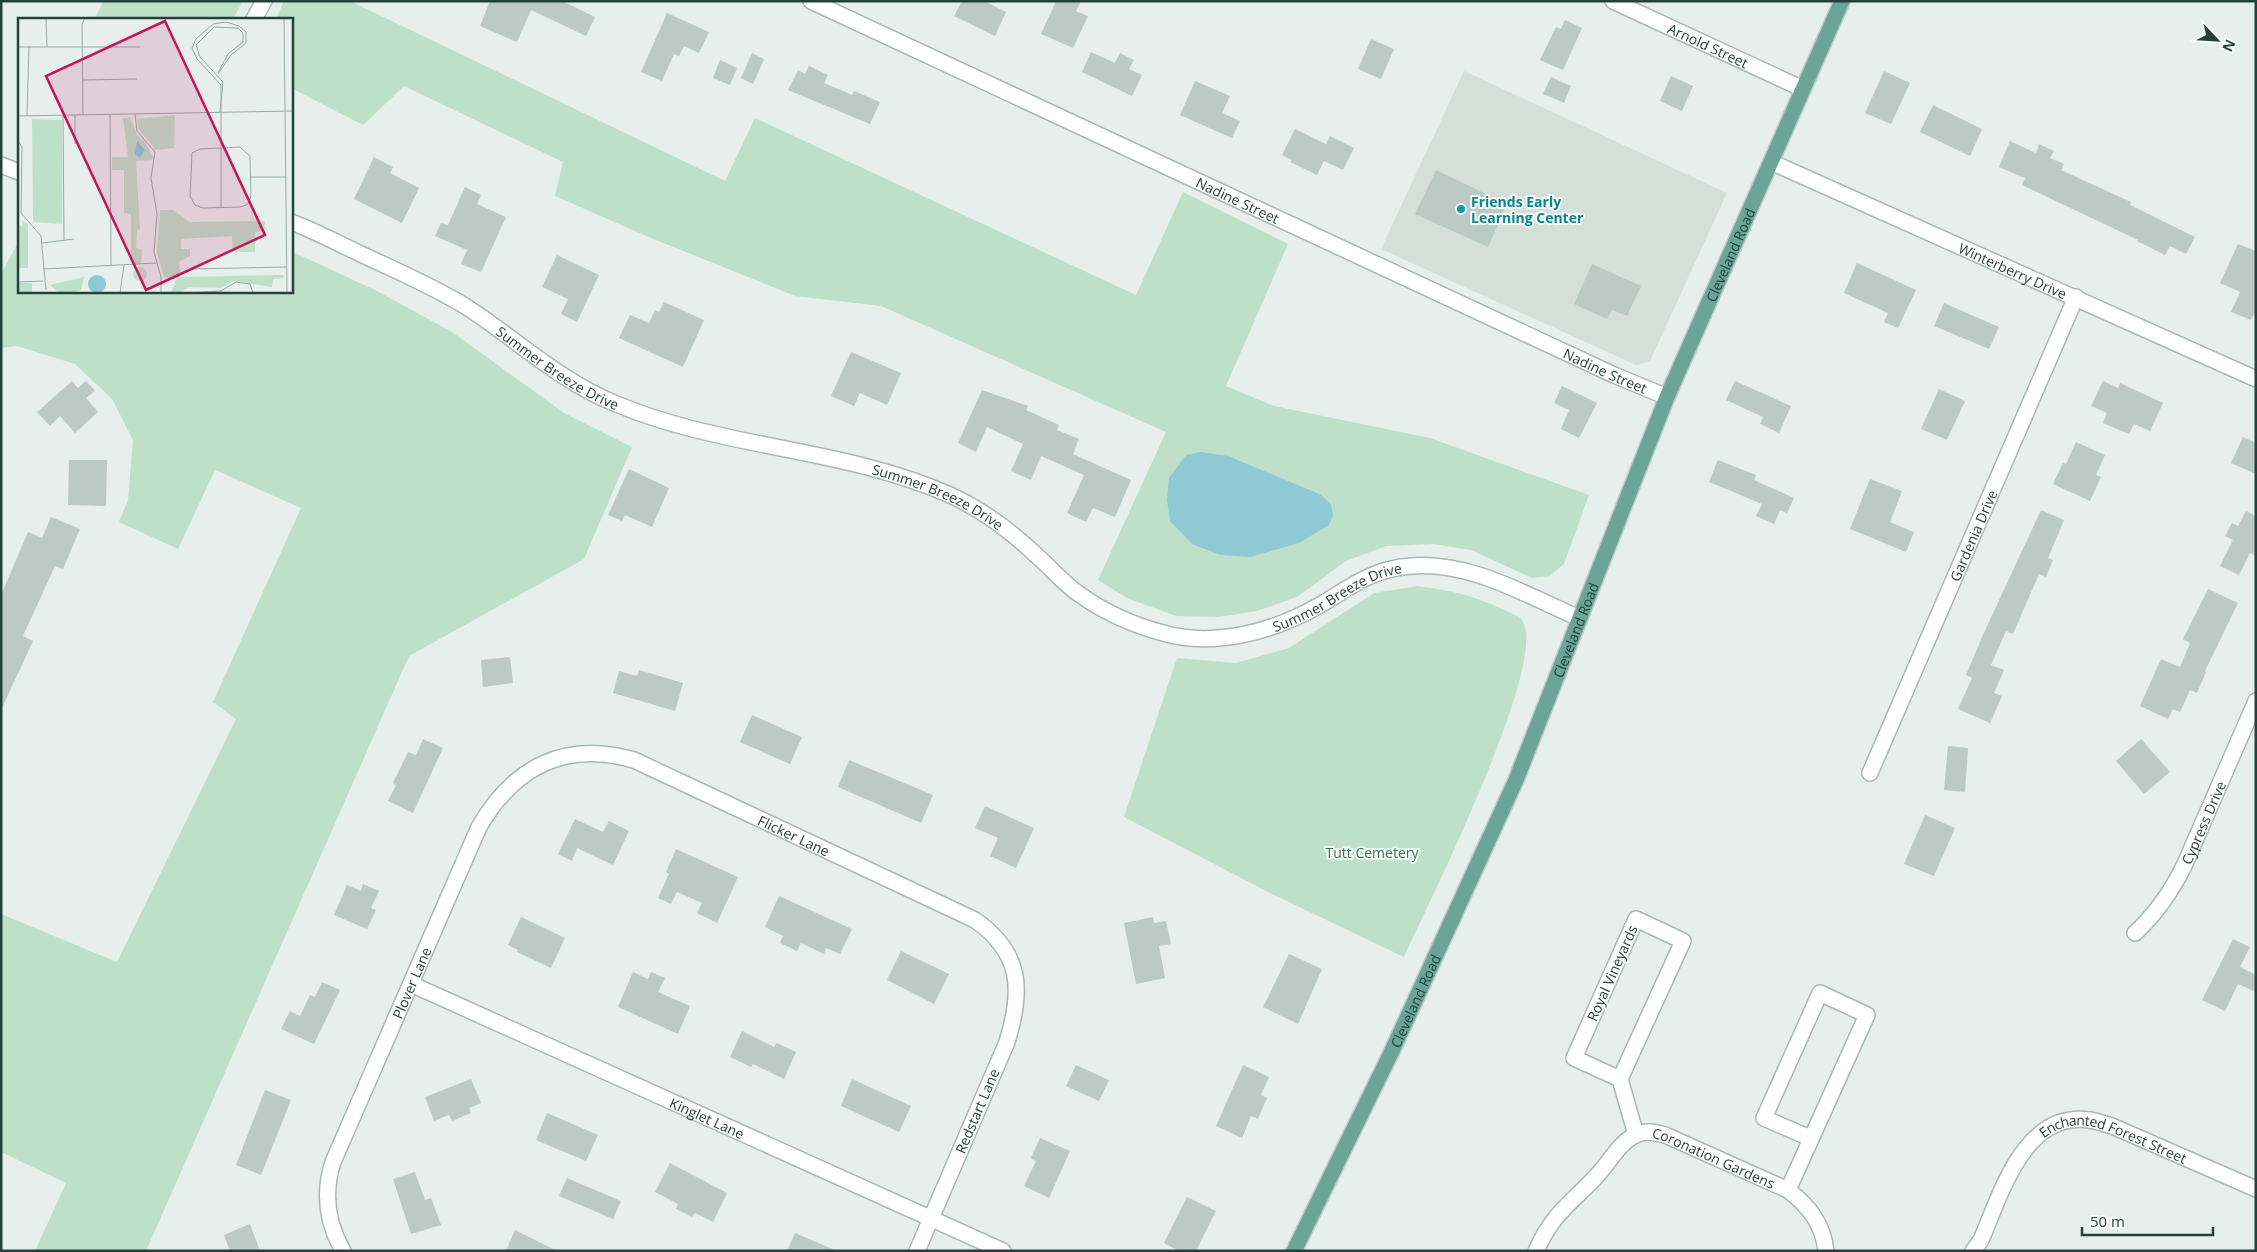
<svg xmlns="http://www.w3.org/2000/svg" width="2257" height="1252" viewBox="0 0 2257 1252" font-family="'Open Sans',sans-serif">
	<rect width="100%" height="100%" fill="#e6efeb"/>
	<polygon fill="#d4dfda" points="1464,71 1727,193 1650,361 1636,365 1381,249"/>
	<g fill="#bfe0c8" fill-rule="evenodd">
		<polygon points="103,1 243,1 233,19 95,19"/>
		<path d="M284 1H350L725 181 755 118 1136 295 1183 192 1288 244 1226 386 1274 406 1430 438 1589 495 1564 564 1550 576 1532 578 1471 550 1433 544 1386 546 1346 561 1297 597 1257 611 1219 617 1176 616 1127 598 1098 580 1166 432 881 306 795 296 651 238 555 196 563 162 404 86 363 125 291 88V19H276ZM1228 456 1320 494 1331 504Z"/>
		<polygon points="19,241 19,291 291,291 291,251 377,291 452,332 564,413 632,447 584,559 409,656 146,1251 35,1251 66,1183 1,1152 1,914 117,962 236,719 213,702 301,508 215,470 178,549 119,522 128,500 133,440 112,399 75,364 17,346 1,348 1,274"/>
		<path d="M1418 586C1452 591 1473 595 1504 610 1509 613 1518 615 1521 619 1554 653 1425 911 1404 957L1270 893 1124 817 1177 658 1236 663 1289 648 1374 593Z"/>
	</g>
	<polygon fill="#8ec9d4" points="1201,452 1228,456 1320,494 1331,504 1333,515 1329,525 1299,543 1250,557 1221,555 1192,544 1170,521 1167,500 1169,478 1186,455"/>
	<g fill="#bbcac4">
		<polygon points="490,1 562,1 595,17 586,36 531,10 517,42 480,26"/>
		<polygon points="962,1 984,1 1006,12 995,36 954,16"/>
		<polygon points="1056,1 1081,1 1076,11 1088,16 1073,48 1041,34"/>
		<polygon points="667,13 709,32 699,53 684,46 679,56 674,54 662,81 641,72"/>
		<polygon points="1565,20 1582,28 1563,70 1540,60 1556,27 1561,29"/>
		<polygon points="1371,39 1394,49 1381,79 1358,69"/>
		<polygon points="1091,52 1115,63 1120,53 1134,60 1129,69 1142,75 1132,96 1082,72"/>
		<polygon points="752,53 764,59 753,84 741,78"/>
		<polygon points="720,60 737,68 730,85 713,78"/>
		<polygon points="809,66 828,75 824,83 852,95 854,91 880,102 870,124 788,90 798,70 805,74"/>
		<polygon points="1884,71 1910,83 1891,124 1865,113"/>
		<polygon points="1671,76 1693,86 1682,111 1660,101"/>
		<polygon points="1551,77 1571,86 1564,103 1543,94"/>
		<polygon points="1195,81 1230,96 1222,113 1240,121 1232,138 1180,115"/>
		<polygon points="1933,105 1982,129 1970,156 1920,132"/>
		<polygon points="1295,129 1326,144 1330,136 1354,148 1343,170 1324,161 1317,175 1290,162 1292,160 1282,155"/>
		<polygon points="2010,141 2036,153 2039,144 2054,151 2050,158 2064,164 2061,170 2131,202 2130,205 2195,237 2186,254 2170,246 2165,255 2137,241 2138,240 2022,185 2025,178 1999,167"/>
		<polygon points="374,157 393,167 390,173 419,188 402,223 354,199"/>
		<polygon points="1436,170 1507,204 1488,247 1415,214"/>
		<polygon points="465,187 481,195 477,204 506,217 481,272 461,264 467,250 435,236 441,223 448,225"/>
		<polygon points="2238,244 2256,251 2256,310 2251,320 2231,312 2240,292 2220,283"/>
		<polygon points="557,255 599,275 577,322 561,314 568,299 542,287"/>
		<polygon points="1857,263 1916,290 1898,328 1884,322 1888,313 1844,293"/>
		<polygon points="1592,264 1641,286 1627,316 1612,310 1607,319 1574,304"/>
		<polygon points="664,302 704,320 683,367 619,338 630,315 649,323 655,310 659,312"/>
		<polygon points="1944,303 1999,327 1989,349 1934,326"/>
		<polygon points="851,352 901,373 887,405 860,393 854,406 831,396"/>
		<polygon points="72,381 78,388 86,381 95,391 86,398 98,412 75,433 60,416 50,426 37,412"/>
		<polygon points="1735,381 1791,406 1779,433 1760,424 1763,417 1726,400"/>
		<polygon points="2103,381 2118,388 2120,383 2163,403 2150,431 2134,424 2129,434 2103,423 2107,413 2091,406"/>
		<polygon points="1562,386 1597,403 1579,438 1561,429 1569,410 1554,403"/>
		<polygon points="1939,389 1965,401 1947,440 1921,429"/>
		<polygon points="982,390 1028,406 1026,410 1059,425 1057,430 1079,439 1073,454 1131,480 1115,517 1093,508 1086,522 1067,513 1084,475 1041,456 1031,480 1011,471 1023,444 987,427 976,452 958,443"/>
		<polygon points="2243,437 2256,443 2256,474 2231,463"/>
		<polygon points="2076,442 2105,455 2096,475 2101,477 2090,501 2053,484 2063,463 2066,464"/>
		<polygon points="69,460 107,460 106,506 68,505"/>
		<polygon points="1718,460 1756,475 1754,480 1794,498 1787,513 1780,510 1774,524 1756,516 1762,504 1709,482"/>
		<polygon points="629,469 669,488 652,527 625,515 622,521 608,515"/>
		<polygon points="1870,479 1902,491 1890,522 1914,532 1906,552 1850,529"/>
		<polygon points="2041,510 2064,520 2048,558 2053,560 2046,577 2039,574 2013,634 2006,631 1991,665 2004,670 1994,693 2002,696 1990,723 1958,709 1972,678 1966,675 1982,637"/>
		<polygon points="2246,511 2256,516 2256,556 2250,553 2239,575 2220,566 2233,540 2225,536 2232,523 2238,526"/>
		<polygon points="51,517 80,529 63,569 55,566 23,636 33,641 1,710 1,595 28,532 42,538"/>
		<polygon points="2208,589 2238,603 2205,671 2206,672 2197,693 2190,690 2180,712 2173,709 2168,719 2140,706 2161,659 2180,667 2190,643 2183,639"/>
		<polygon points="510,657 513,683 483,687 481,660"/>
		<polygon points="639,670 683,683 675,711 613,693 619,671 637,676"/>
		<polygon points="752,715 802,737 790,764 740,742"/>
		<polygon points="423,739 443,748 413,813 388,801 396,785 393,783 408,752 416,755"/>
		<polygon points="2141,739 2170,772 2144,794 2116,761"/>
		<polygon points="1948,746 1968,748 1965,792 1944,790"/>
		<polygon points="849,760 933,795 921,823 838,787"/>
		<polygon points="985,806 1034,828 1016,868 990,856 998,838 975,828"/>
		<polygon points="1925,815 1955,828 1934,876 1904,864"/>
		<polygon points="575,819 603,832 609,821 629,831 613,865 577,848 572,861 558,854"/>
		<polygon points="676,849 738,877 717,923 697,913 702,903 677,892 671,904 658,898 669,874 666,872"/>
		<polygon points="363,884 379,891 371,908 376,910 367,929 334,915 347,885 361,891"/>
		<polygon points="779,896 852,929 840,954 826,948 824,954 801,943 797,951 780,943 783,936 765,927"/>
		<polygon points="521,917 565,938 551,968 517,952 518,950 508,945"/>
		<polygon points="1153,917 1154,923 1166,921 1171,944 1159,946 1165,978 1136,984 1124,923"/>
		<polygon points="2233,939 2250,947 2240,967 2256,975 2256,992 2238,984 2225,1011 2202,1000"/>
		<polygon points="901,951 949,974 934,1004 887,980"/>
		<polygon points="1289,954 1322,969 1298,1024 1263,1007"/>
		<polygon points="633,972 648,979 651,972 665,978 658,992 690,1006 678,1034 618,1007"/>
		<polygon points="322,982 340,990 314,1044 281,1029 290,1011 300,1016 310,995 315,997"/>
		<polygon points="742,1031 774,1047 777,1043 796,1052 784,1079 753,1064 751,1067 730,1057"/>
		<polygon points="1076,1065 1109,1080 1099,1101 1066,1086"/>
		<polygon points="1243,1065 1269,1077 1261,1095 1267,1098 1258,1119 1251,1116 1242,1138 1216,1126"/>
		<polygon points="471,1079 481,1103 469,1108 471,1113 452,1121 449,1115 434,1121 425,1097"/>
		<polygon points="852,1079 911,1106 899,1132 841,1106"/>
		<polygon points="265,1090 291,1100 261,1175 236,1165"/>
		<polygon points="547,1113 598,1135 586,1161 536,1140"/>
		<polygon points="1040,1138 1070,1151 1049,1198 1024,1186 1036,1161 1031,1158"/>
		<polygon points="670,1163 727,1193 713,1222 695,1213 692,1217 676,1209 678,1204 655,1192"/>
		<polygon points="415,1172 425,1200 431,1198 441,1225 411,1234 393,1179"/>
		<polygon points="567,1178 621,1201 613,1219 559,1196"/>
		<polygon points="1187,1197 1216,1211 1196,1251 1179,1251 1164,1243"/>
		<polygon points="250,1224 260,1251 230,1251 224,1235"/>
		<polygon points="515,1230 557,1251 506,1251"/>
		<polygon points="795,1233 837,1251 787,1251"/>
	</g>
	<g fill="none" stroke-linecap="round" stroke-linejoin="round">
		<g stroke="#a8b8b2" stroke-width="18">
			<g id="minor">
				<path id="s1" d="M811 1 1614 375 1667 397"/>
				<path id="s2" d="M1613 1 1803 89"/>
				<polyline points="254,19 264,1"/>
				<path id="s3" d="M1771 162 2256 379"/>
				<polyline points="1,165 19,172"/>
				<path id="s4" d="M291 222C316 231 339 244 363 255 397 271 432 286 465 306 515 338 558 380 614 403 722 449 842 447 950 495 983 510 1011 531 1037 556 1051 568 1064 584 1079 594 1104 612 1133 625 1163 633 1215 648 1275 631 1320 605 1352 586 1372 569 1411 566 1470 561 1526 595 1579 618"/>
				<path id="s5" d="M1870 773 2076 297"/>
				<path id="s6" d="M2135 933C2157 913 2171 892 2184 866L2256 701"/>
				<path id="s7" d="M411 984 1003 1251"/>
				<polyline points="1620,1079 1683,941 1636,919 1574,1058 1620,1079 1636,1135"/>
				<polyline points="1788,1190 1867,1015 1820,993 1764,1118 1810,1138"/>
				<path id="s8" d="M343 1251C327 1223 323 1193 333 1162L479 827C514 767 565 740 634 760L975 920C1022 953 1023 990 1007 1042L917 1251"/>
				<path id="s9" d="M1536 1251C1554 1210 1574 1202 1601 1171 1612 1158 1620 1143 1635 1135 1645 1130 1655 1132 1665 1135L1788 1190C1809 1206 1823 1224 1826 1251"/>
				<path id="s10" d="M1973 1251 1981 1240C2001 1194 2024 1111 2089 1120 2097 1121 2105 1124 2112 1126L2256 1189"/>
			</g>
		</g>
		<g stroke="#c2cac8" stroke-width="18">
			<g id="major">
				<path id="s11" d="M1294 1251 1392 1051 1516 780 1667 397 1842 1"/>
			</g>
		</g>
		<use href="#minor" stroke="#fff" stroke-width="15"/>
		<use href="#major" stroke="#6aa596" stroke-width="15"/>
	</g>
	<circle fill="#0f9aa8" stroke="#f7fbf9" stroke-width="2" cx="1461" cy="209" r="5"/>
	<g text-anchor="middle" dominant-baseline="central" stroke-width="4" stroke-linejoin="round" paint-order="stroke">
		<g font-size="14" fill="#24423a" stroke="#f7fbf9">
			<text stroke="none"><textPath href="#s2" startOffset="105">Arnold Street</textPath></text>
			<text stroke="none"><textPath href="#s1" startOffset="471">Nadine Street</textPath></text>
			<text stroke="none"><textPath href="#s11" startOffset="1088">Cleveland Road</textPath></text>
			<text stroke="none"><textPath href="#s3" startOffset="265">Winterberry Drive</textPath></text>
			<text stroke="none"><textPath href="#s4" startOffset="305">Summer Breeze Drive</textPath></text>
			<text stroke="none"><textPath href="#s1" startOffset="876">Nadine Street</textPath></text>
			<text stroke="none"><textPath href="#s4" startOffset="710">Summer Breeze Drive</textPath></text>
			<text stroke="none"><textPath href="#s5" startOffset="259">Gardenia Drive</textPath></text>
			<text stroke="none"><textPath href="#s4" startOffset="1160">Summer Breeze Drive</textPath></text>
			<text stroke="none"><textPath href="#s11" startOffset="682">Cleveland Road</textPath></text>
			<text stroke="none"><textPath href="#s6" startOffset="131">Cypress Drive</textPath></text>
			<text stroke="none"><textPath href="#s8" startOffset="819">Flicker Lane</textPath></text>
			<text transform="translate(1612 973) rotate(-66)">Royal Vineyards</text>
			<text stroke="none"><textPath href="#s8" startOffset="288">Plover Lane</textPath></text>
			<text stroke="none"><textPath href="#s11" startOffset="278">Cleveland Road</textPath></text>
			<text transform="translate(977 1111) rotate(-67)">Redstart Lane</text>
			<text stroke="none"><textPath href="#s7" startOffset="325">Kinglet Lane</textPath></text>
			<text stroke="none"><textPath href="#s10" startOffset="215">Enchanted Forest Street</textPath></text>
			<text stroke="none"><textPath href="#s9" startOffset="238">Coronation Gardens</textPath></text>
		</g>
		<g font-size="14" font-weight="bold" fill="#0d838f" stroke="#f7fbf9" text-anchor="start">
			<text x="1471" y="201">Friends Early<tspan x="1471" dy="16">Learning Center</tspan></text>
		</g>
		<g font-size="14" fill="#2d7a4b" stroke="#f7fbf9">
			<text x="1372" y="852">Tutt Cemetery</text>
		</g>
	</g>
	<g transform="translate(18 18)">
		<rect width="275" height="275" fill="#e6efeb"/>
		<path d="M157 97 156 130 138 132 121 112 119 101ZM112 99 119 117 127 123 135 139 134 142 118 143 122 211 119 212 118 230 124 232 123 246 113 245V196L106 195V152H94V139H110L105 100ZM14 101 44 102V206L15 204ZM142 192H155L172 204 247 203V213L237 214V234H215L214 218 163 221V231H172V238L161 244 162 259 266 257V260L255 261 254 269 216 263 203 270 171 269 162 275H153L158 261 146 259 139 235ZM5 203 10 207V250H0V208H4ZM115 256a7 7 0 1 1 14 0a7 7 0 1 1-14 0ZM66 259 63 272 54 275H41L32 267ZM0 265H14V275H0Z" fill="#bfe0c8"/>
		<path d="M119 123 127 132 122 140 117 136ZM70 266a9 9 0 1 1 18 0a9 9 0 1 1-18 0Z" fill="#8ec9d4"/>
		<path fill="none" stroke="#98aaa4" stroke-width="1" d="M28 0 29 29M266 0 267 93M0 29H122M200 55 210 36 225 24V15L220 10 196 9 178 27 182 39 205 64 202 94M200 56 213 37 228 25V14L221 8 208 4 195 6 178 21 174 30 179 41 203 67V190M65 62 119 61M267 93 269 275M117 96 119 113 137 134 133 160 139 196 136 234 143 259V275M57 97V126M65 97 64 6 67 0M92 97 93 247M0 98 275 93M9 98 11 29M45 98 46 223M0 123 4 129 3 195 23 218 28 272M222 129 232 138 233 178 230 186 223 189 185 190 177 187 172 178 174 135 182 131ZM233 159H268M24 225 56 221M25 251 138 245M173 251 268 249M0 264 25 263M102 275 106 247M169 275 203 273 218 264 232 266 235 275"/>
		<path fill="#c2185b" fill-opacity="0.15" stroke="#c2185b" stroke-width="2.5" d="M147 3 247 217 128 272 28 58Z"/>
		<rect width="275" height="275" fill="none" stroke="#24423a" stroke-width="2.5"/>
	</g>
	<rect width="2257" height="1252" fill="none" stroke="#24423a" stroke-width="5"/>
	<g transform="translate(2217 40) rotate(115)" stroke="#f7fbf9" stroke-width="4" paint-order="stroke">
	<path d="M0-4L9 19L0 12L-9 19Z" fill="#24423a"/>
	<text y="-8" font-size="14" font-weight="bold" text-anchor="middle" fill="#24423a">N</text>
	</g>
	<path d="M2082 1227v8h131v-8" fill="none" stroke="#24423a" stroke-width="2.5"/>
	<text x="2090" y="1227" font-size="15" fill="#24423a" stroke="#f7fbf9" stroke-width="4" paint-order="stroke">50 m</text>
</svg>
